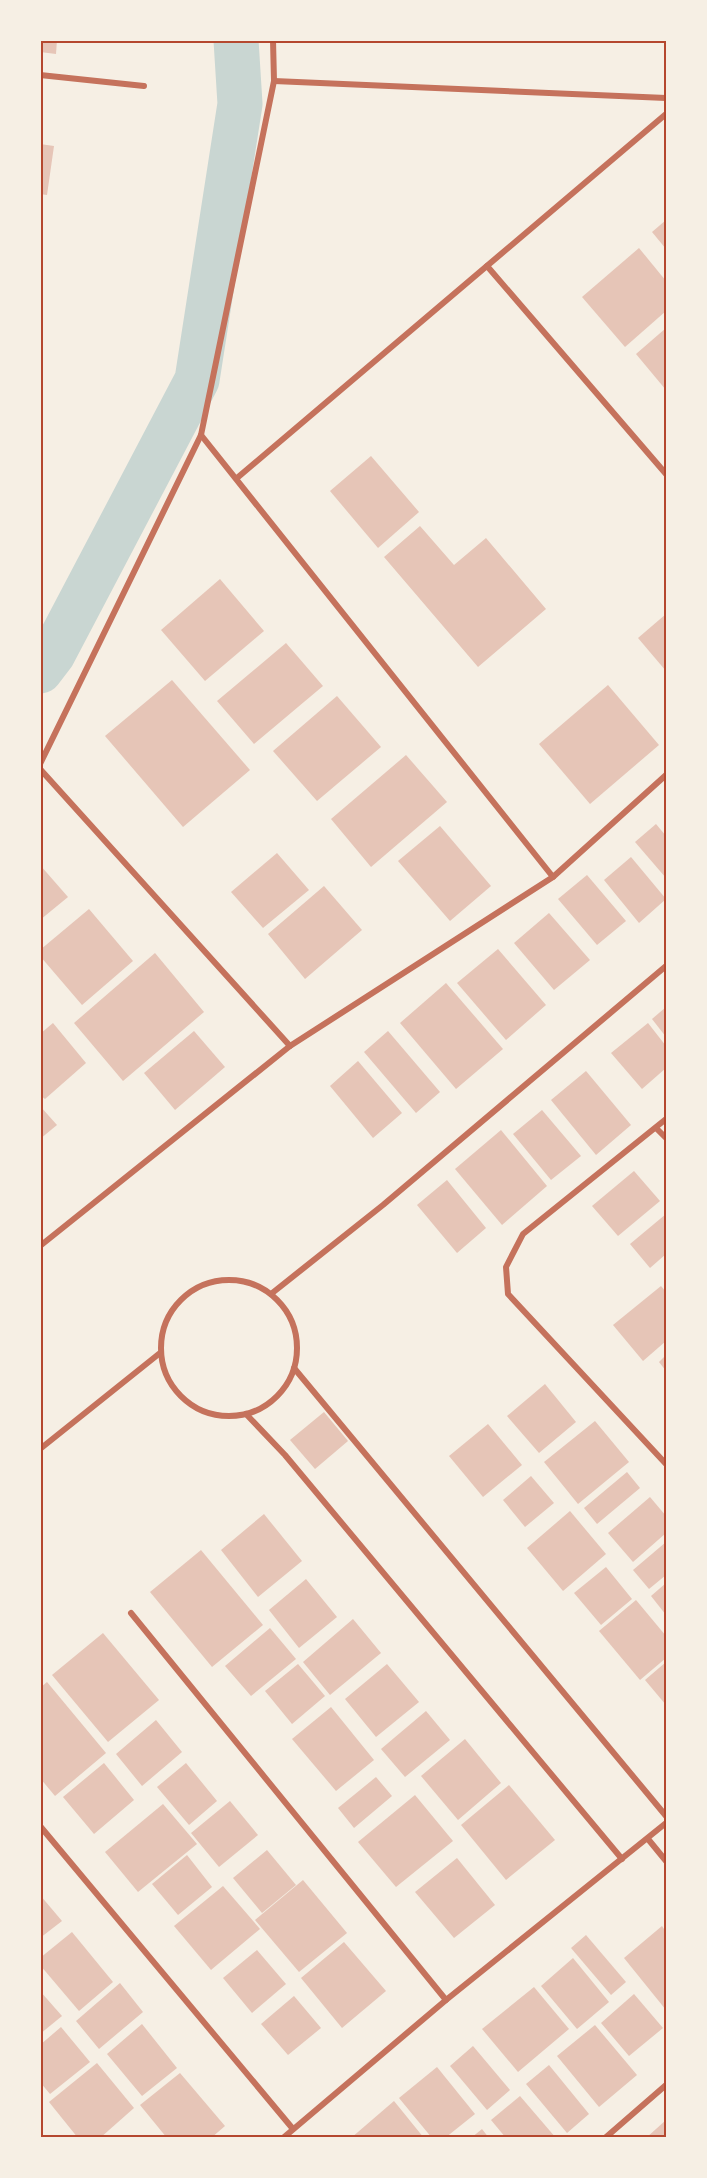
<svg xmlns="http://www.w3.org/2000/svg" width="707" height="2178" viewBox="0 0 707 2178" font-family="'DejaVu Sans',sans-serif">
	<rect width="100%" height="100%" fill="#f6efe4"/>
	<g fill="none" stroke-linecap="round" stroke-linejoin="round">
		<polyline stroke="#c9d6d2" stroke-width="45" points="40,671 53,654 197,380 240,104 236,40"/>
	</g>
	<g fill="#e6c5b7">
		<polygon points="40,40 57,40 56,54 40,52"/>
		<polygon points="40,144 54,146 47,195 40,194"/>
		<polygon points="666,220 666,249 652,232"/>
		<polygon points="639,248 666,281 666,311 625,347 582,297"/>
		<polygon points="666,328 666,390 636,354"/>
		<polygon points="371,456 419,512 378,548 330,491"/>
		<polygon points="420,526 454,565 486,538 546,609 478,667 384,557"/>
		<polygon points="220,579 264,631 205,681 161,630"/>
		<polygon points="666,614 666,671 638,638"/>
		<polygon points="286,643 323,686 254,744 217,701"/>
		<polygon points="172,680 250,770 183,827 105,736"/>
		<polygon points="608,685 659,745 590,804 539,744"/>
		<polygon points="337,696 381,747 317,801 273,751"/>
		<polygon points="406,755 447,802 371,867 331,819"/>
		<polygon points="656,824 666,836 666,878 635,842"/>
		<polygon points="440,826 491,886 450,921 398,861"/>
		<polygon points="277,853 309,890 263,928 231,892"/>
		<polygon points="631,857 666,899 639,923 604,880"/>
		<polygon points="40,865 68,897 40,920"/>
		<polygon points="587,875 626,921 597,945 558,899"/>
		<polygon points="324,886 362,930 305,979 268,934"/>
		<polygon points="89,909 133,961 82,1005 40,956 40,950"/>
		<polygon points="549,913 590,960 554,990 514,943"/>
		<polygon points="498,949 546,1005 506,1040 457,983"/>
		<polygon points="155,953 204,1012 123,1081 74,1023"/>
		<polygon points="446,983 503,1049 456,1089 400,1023"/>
		<polygon points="666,1007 666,1037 652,1019"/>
		<polygon points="53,1023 86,1063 45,1099 40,1095 40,1034"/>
		<polygon points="648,1023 666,1046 666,1068 642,1089 611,1053"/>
		<polygon points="194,1031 225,1067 175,1110 144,1073"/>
		<polygon points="388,1031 440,1092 416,1113 364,1052"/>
		<polygon points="358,1061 402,1113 373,1138 330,1086"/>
		<polygon points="586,1071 631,1125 596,1155 551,1100"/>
		<polygon points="40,1106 57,1125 40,1139"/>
		<polygon points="542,1110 581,1156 551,1180 513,1134"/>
		<polygon points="501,1130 547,1186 502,1225 455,1169"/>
		<polygon points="634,1171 660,1201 618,1236 592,1206"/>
		<polygon points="447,1180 486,1228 457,1253 417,1205"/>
		<polygon points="666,1214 666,1254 650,1268 630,1244"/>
		<polygon points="661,1286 666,1292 666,1341 643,1361 613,1325"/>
		<polygon points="666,1355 666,1371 659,1362"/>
		<polygon points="545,1384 576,1422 539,1453 507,1416"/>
		<polygon points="324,1412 348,1441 315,1469 290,1440"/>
		<polygon points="595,1421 629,1462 578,1504 544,1462"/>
		<polygon points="488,1424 522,1465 483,1497 449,1456"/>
		<polygon points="627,1472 640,1488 597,1524 584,1508"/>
		<polygon points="531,1476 554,1503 525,1527 503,1500"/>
		<polygon points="650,1497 666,1516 666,1533 633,1562 608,1533"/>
		<polygon points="570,1511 606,1554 563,1591 527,1548"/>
		<polygon points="264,1514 302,1561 258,1597 221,1550"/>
		<polygon points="666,1542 666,1575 649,1589 633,1570"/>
		<polygon points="201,1550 263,1625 212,1667 150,1592"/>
		<polygon points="606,1567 632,1599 601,1625 574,1593"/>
		<polygon points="306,1579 337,1617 299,1648 269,1610"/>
		<polygon points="666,1583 666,1615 651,1596"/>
		<polygon points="636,1600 666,1636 666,1658 640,1680 599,1631"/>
		<polygon points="353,1619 381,1653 330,1695 303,1662"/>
		<polygon points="270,1628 296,1659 251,1696 225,1666"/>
		<polygon points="103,1633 159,1700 108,1742 52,1675"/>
		<polygon points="666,1662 666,1705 645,1680"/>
		<polygon points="298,1664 325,1696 292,1724 265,1691"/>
		<polygon points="387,1664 419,1702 376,1737 345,1699"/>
		<polygon points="47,1682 106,1753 55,1796 40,1778 40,1688"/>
		<polygon points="331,1707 374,1760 336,1791 292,1739"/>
		<polygon points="426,1711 450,1740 405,1777 381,1749"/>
		<polygon points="156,1720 182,1752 142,1786 116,1754"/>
		<polygon points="465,1739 501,1783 458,1820 421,1776"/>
		<polygon points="104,1763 134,1800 94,1834 63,1797"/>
		<polygon points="186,1763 217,1801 189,1825 157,1787"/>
		<polygon points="376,1777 392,1796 354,1828 338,1808"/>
		<polygon points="509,1785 555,1840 506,1880 461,1825"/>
		<polygon points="415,1795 453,1841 396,1887 358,1842"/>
		<polygon points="230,1801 258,1835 219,1867 191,1833"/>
		<polygon points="163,1804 197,1844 138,1892 105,1852"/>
		<polygon points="267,1850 296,1885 262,1913 233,1878"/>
		<polygon points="187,1855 212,1887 178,1915 152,1884"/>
		<polygon points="457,1858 495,1905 454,1938 415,1892"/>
		<polygon points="303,1880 347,1933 299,1972 255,1920"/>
		<polygon points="223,1886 260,1929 211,1970 174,1926"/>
		<polygon points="40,1895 62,1921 40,1938"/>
		<polygon points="662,1926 666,1932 666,2010 624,1958"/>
		<polygon points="72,1932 113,1982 79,2011 40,1965 40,1958"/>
		<polygon points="586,1935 626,1982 611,1995 571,1948"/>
		<polygon points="344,1942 386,1991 342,2028 301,1978"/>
		<polygon points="257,1950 286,1984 252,2013 223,1978"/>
		<polygon points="573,1958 609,2002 577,2029 541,1986"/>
		<polygon points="120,1983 143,2012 99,2049 76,2021"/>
		<polygon points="534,1987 569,2029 518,2072 482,2029"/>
		<polygon points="40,1991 62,2016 40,2034"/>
		<polygon points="634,1994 663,2028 629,2056 601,2023"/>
		<polygon points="294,1996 321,2028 288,2055 261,2024"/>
		<polygon points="142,2024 177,2068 142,2096 107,2054"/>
		<polygon points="595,2025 637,2075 599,2107 557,2056"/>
		<polygon points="61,2027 90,2062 50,2094 40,2082 40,2045"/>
		<polygon points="473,2046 510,2090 487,2110 450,2066"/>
		<polygon points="97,2063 134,2108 100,2138 78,2138 49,2102"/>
		<polygon points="549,2065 589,2114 567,2133 526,2084"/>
		<polygon points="437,2067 475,2114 445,2138 432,2138 399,2098"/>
		<polygon points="180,2073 225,2126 211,2138 167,2138 140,2105"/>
		<polygon points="520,2096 556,2138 506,2138 491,2120"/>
		<polygon points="394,2101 424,2138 351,2138"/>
		<polygon points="666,2120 666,2138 646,2138"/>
		<polygon points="482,2129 489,2138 471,2138"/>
	</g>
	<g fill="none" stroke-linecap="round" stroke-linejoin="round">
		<g stroke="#c5725c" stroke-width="6">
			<polyline points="40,75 144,86"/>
			<polyline points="274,81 666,98"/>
			<polyline points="487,266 666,474"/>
			<polyline points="201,435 553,877"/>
			<polyline points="237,478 666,114"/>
			<polyline points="40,764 201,435 274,81 273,40"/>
			<polyline points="40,769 290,1046"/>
			<polyline points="666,1119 523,1234 506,1267 508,1294 666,1464"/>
			<polyline points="656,1128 666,1138"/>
			<polyline points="40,1246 290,1046 553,877 666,775"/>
			<circle cx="229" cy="1348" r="68"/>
			<polyline points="271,1294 383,1205 666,966"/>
			<polyline points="294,1368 666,1816"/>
			<polyline points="246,1414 285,1455 622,1859"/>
			<polyline points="40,1449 160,1353"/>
			<polyline points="131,1613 446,2000"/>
			<polyline points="40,1826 293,2129"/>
			<polyline points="648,1839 666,1861"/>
			<polyline points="283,2138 446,2000 666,1823"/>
			<polyline points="605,2138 666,2085"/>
		</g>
	</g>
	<rect width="707" height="2178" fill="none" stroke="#f6efe4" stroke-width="84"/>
	<rect x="42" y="42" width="623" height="2094" fill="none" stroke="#b5482f" stroke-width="2"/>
</svg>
